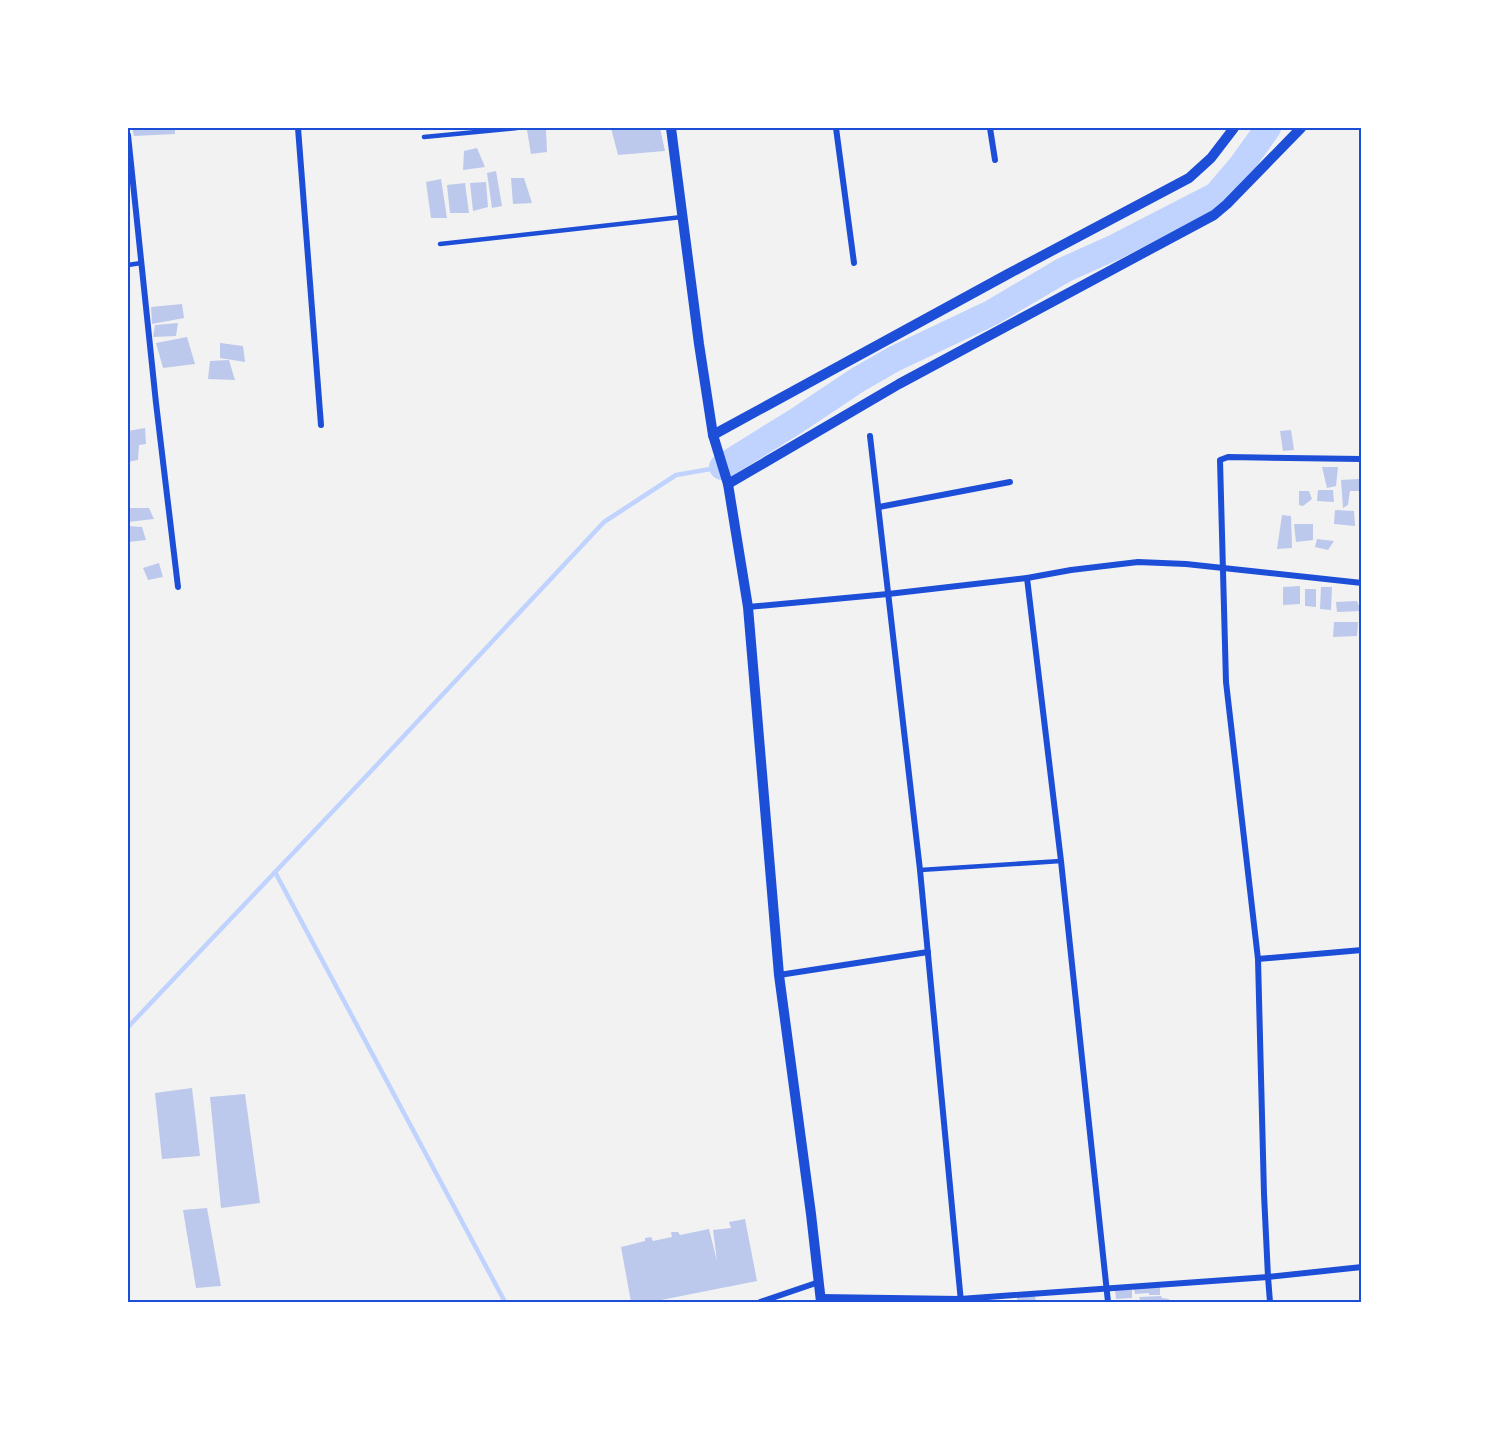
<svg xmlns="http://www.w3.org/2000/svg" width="1489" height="1430" viewBox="0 0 1489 1430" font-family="'Sofia Sans Condensed',sans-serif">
	<rect width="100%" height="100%" fill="#f2f2f2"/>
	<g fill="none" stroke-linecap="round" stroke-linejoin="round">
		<g stroke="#bfd3fe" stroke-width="4.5">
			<polyline points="275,872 505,1302"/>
			<polyline points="128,1027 373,769 604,522 676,475 722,467"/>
		</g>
		<polyline stroke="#bfd3fe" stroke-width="26" points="722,467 796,421 859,379 894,359 991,313 1064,270 1115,247 1216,195 1240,167 1268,128"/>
	</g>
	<g fill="#bdc9ec">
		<polygon points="132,128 175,128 175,134 134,136"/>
		<polygon points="611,128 660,128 665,151 618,155"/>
		<polygon points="527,130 546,130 547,152 531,154"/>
		<polygon points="477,148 485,167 463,170 464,151"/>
		<polygon points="496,171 502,206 492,208 487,173"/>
		<polygon points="511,178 524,178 532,203 513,204"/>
		<polygon points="441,179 447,218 431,218 426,182"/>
		<polygon points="486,182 488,207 473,211 470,183"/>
		<polygon points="465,183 469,213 450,213 447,185"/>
		<polygon points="182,304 184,318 152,324 151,307"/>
		<polygon points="178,323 176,336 153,337 155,325"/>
		<polygon points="187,337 195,364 163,368 156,343"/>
		<polygon points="220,343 243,346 245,362 220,358"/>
		<polygon points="229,360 235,380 208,379 210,361"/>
		<polygon points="145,428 146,444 139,445 138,460 128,462 128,431"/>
		<polygon points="1291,430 1294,450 1283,451 1280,431"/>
		<polygon points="1322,467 1338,467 1336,486 1327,488"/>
		<polygon points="1359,479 1359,491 1350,491 1348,505 1343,508 1341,480"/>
		<polygon points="1318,490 1333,490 1334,502 1317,501"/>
		<polygon points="1299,491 1309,491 1312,499 1303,506 1299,505"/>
		<polygon points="128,508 149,508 154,519 128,522"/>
		<polygon points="1335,510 1354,511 1355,526 1334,524"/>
		<polygon points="1282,515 1291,516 1292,548 1277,549"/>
		<polygon points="1294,524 1313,524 1313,540 1296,542"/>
		<polygon points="128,526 142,527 146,540 128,542"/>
		<polygon points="1317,539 1334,541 1328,550 1315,547"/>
		<polygon points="159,563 163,577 148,580 143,568"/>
		<polygon points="1300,586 1300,604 1283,605 1283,587"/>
		<polygon points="1321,587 1332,587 1331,610 1320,609"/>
		<polygon points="1305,589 1316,589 1316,607 1305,606"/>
		<polygon points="1357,601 1361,611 1337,612 1336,602"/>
		<polygon points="1334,622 1358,622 1357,636 1333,637"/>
		<polygon points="192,1088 200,1156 162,1159 155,1093"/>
		<polygon points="245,1094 260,1203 221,1208 210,1097"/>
		<polygon points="207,1208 221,1286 196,1288 183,1210"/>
		<polygon points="745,1219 757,1281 651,1302 631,1302 621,1247 645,1241 645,1238 651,1237 653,1241 672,1237 671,1232 678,1232 680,1235 709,1229 717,1261 713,1230 731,1228 729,1222"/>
		<polygon points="1160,1286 1160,1295 1149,1295 1149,1293 1135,1294 1134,1289"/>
		<polygon points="1115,1290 1132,1290 1132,1298 1116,1299"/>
		<polygon points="1035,1296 1036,1302 1017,1302 1017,1298"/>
		<polygon points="1161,1296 1162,1298 1169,1299 1169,1302 1141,1302 1139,1297"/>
	</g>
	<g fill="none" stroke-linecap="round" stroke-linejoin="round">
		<g stroke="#1d4ed8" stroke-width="4.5">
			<polyline points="424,137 517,128"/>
			<polyline points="440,244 682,217"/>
			<polyline points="128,265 141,263"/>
			<polyline points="920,870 1061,861"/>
		</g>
		<g stroke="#1d4ed8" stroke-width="6">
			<polyline points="298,128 321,425"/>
			<polyline points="836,128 854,263"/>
			<polyline points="990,128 995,160"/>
			<polyline points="128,135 156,403 178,587"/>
			<polyline points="870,436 920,870 961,1302"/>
			<polyline points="879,507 1010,482"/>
			<polyline points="1027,578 1061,861 1108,1302"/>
			<polyline points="748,607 888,594 1027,578 1071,570 1138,562 1186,564 1362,583"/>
			<polyline points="1258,959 1362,950"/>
			<polyline points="779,975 928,952"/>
			<polyline points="820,1297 960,1299 1268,1277 1362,1267"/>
			<polyline points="760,1302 819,1282"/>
			<polyline points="1270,1302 1268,1277 1264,1194 1258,959 1226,682 1220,460 1228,457 1362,459"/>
		</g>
		<g stroke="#1d4ed8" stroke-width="10">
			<polyline points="671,128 699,344 713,435 728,484 748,607 779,975 811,1214 821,1302"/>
			<polyline points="713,435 1008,274 1189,178 1211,158 1234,128"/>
			<polyline points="728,484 899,384 1214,215 1227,204 1301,128"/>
		</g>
	</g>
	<rect width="1489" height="1430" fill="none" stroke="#ffffff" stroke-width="258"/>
	<rect x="129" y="129" width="1231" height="1172" fill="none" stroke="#1d4ed8" stroke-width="2"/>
</svg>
